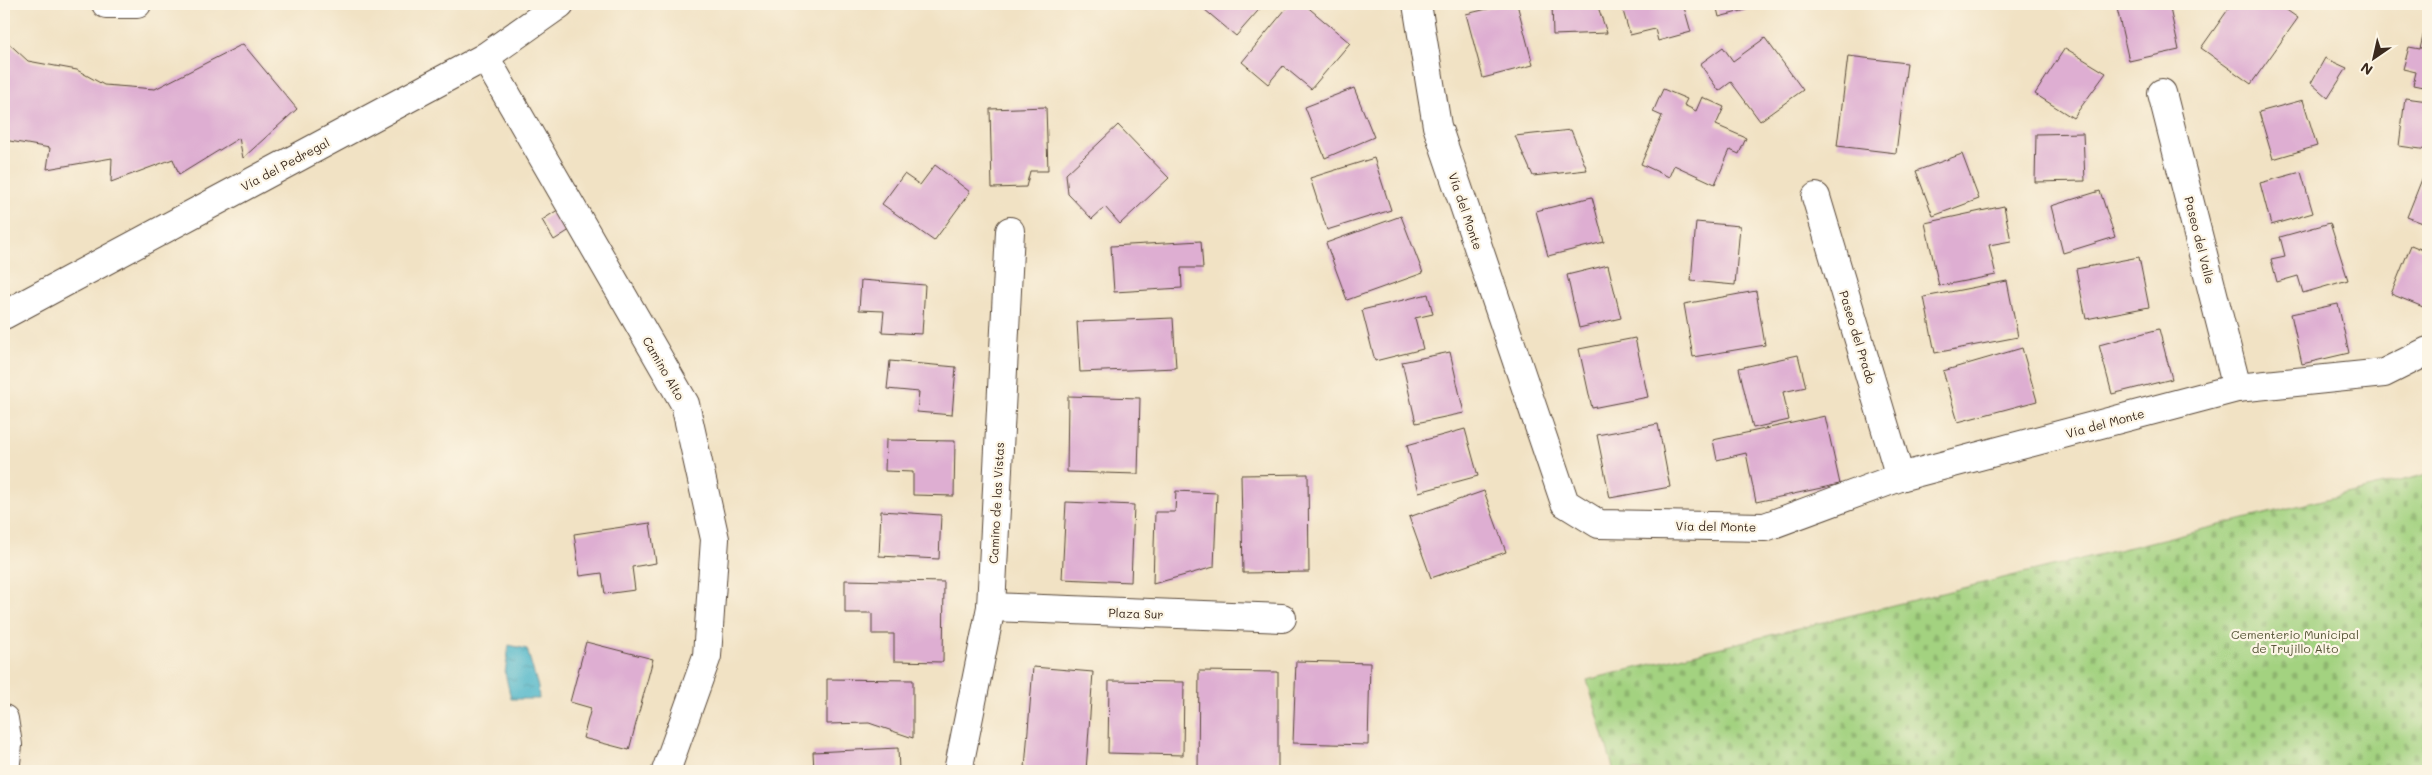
<svg xmlns="http://www.w3.org/2000/svg" width="2432" height="775" viewBox="0 0 2432 775" font-family="Mali,sans-serif">
	<defs>
		<pattern id="cemetery-stones" width="16" height="16" patternUnits="userSpaceOnUse" patternTransform="scale(1.25)"><rect width="16" height="16" fill="#a3d280"/><path d="M2 7V4a2 2 0 0 1 4 0v3zM10 15v-3a2 2 0 0 1 4 0v3z" fill="#8db46e"/></pattern>
		<pattern id="water-ripples" width="26" height="14" patternUnits="userSpaceOnUse" patternTransform="scale(1.25)"><rect width="26" height="14" fill="#4bb5c9"/><path d="M2 4q2-2 4 0t4 0M15 11q2-2 4 0t4 0" fill="none" stroke="#4093a3"/></pattern>
	</defs>
	<rect width="100%" height="100%" fill="#fcf5e5"/>
	<filter id="ink" filterUnits="userSpaceOnUse"><feTurbulence type="fractalNoise" baseFrequency=".02" numOctaves="2"/><feDisplacementMap in="SourceGraphic" scale="10" xChannelSelector="R" yChannelSelector="G"/><feConvolveMatrix kernelMatrix="1 2 1 2 8 2 1 2 1" color-interpolation-filters="sRGB"/></filter>
	<filter id="wash" filterUnits="userSpaceOnUse"><feTurbulence type="fractalNoise" baseFrequency=".0096" numOctaves="4" result="noise"/><feDisplacementMap in="SourceGraphic" scale="20" xChannelSelector="R" yChannelSelector="G"/><feGaussianBlur stdDeviation="1.12" result="paint"/><feColorMatrix in="noise" values="0 0 0 0 0 0 0 0 0 0 0 0 0 0 0 0 0 1.4 0 .05"/><feComposite in="paint" operator="in"/></filter>
	<g filter="url(#wash)">
		<rect width="100%" height="100%" fill="#f1e2c4"/>
		<polygon fill="url(#cemetery-stones)" stroke="#6f7e4f" points="2428,474 2428,771 1614,771 1587,680"/>
		<polygon fill="url(#water-ripples)" stroke="#437074" points="509,645 527,649 538,687 539,699 511,699 505,673"/>
		<g id="blocks">
			<g fill="#deaed2">
				<polygon points="1198,4 1264,4 1236,36"/>
				<polygon points="1290,4 1304,4 1350,43 1311,89 1283,66 1268,84 1242,62"/>
				<polygon points="1508,4 1517,4 1533,65 1483,78 1466,14"/>
				<polygon points="1552,4 1597,4 1607,33 1553,35"/>
				<polygon points="1621,4 1683,4 1691,32 1658,41 1655,29 1630,35"/>
				<polygon points="1716,4 1756,4 1757,7 1719,17"/>
				<polygon points="2116,4 2169,4 2179,50 2129,61"/>
				<polygon points="2232,4 2278,4 2298,18 2251,84 2201,48"/>
				<polygon points="2424,32 2428,33 2428,88 2413,85 2416,72 2403,69 2409,47 2420,49"/>
				<polygon points="1765,38 1803,90 1760,121 1731,82 1719,91 1700,64 1723,47 1733,61"/>
				<polygon points="4,39 28,61 77,70 104,85 155,89 243,44 297,109 243,158 239,138 179,175 173,159 111,182 112,158 47,169 50,148 4,140"/>
				<polygon points="2065,48 2106,73 2073,118 2035,94"/>
				<polygon points="1848,56 1907,63 1896,153 1837,146"/>
				<polygon points="2325,58 2347,68 2328,98 2311,83"/>
				<polygon points="1354,88 1374,137 1325,158 1305,107"/>
				<polygon points="1663,89 1687,99 1684,105 1696,111 1702,97 1724,107 1716,125 1746,138 1739,154 1730,150 1715,184 1674,165 1669,177 1641,164 1662,116 1653,112"/>
				<polygon points="2405,98 2428,101 2428,150 2399,146"/>
				<polygon points="2303,100 2317,146 2273,159 2259,112"/>
				<polygon points="1046,107 1048,171 1030,171 1026,187 992,188 990,109"/>
				<polygon points="1118,125 1169,178 1120,224 1105,207 1092,219 1068,194 1066,174"/>
				<polygon points="1571,130 1587,170 1533,176 1515,136"/>
				<polygon points="2083,133 2085,181 2035,182 2036,134"/>
				<polygon points="1962,154 1979,199 1933,216 1916,171"/>
				<polygon points="1374,158 1391,210 1327,230 1310,178"/>
				<polygon points="2428,164 2428,225 2407,217"/>
				<polygon points="935,165 970,192 934,241 882,204 904,174 920,185"/>
				<polygon points="2301,172 2313,213 2271,225 2260,183"/>
				<polygon points="2100,191 2115,237 2063,253 2051,206"/>
				<polygon points="1592,197 1604,242 1548,256 1536,211"/>
				<polygon points="564,206 576,226 554,240 542,220"/>
				<polygon points="2004,206 2011,241 1989,245 1996,275 1939,286 1925,223"/>
				<polygon points="1401,216 1423,273 1347,300 1326,243"/>
				<polygon points="1696,222 1740,226 1735,285 1691,281"/>
				<polygon points="2330,223 2348,280 2303,293 2298,276 2277,282 2271,259 2285,256 2280,237"/>
				<polygon points="1201,241 1203,268 1181,268 1182,288 1114,292 1111,246"/>
				<polygon points="2411,245 2428,252 2428,309 2391,294"/>
				<polygon points="2139,257 2149,307 2086,319 2076,269"/>
				<polygon points="1608,265 1621,318 1579,328 1567,275"/>
				<polygon points="861,280 925,285 922,334 882,332 884,311 859,310"/>
				<polygon points="2007,281 2018,337 1935,353 1924,297"/>
				<polygon points="1756,291 1765,345 1693,357 1684,304"/>
				<polygon points="1428,294 1433,314 1415,318 1423,349 1375,361 1362,310"/>
				<polygon points="2338,304 2349,353 2302,364 2291,314"/>
				<polygon points="1173,318 1176,368 1080,372 1077,322"/>
				<polygon points="2159,329 2172,379 2112,394 2099,345"/>
				<polygon points="1635,338 1648,397 1592,408 1579,349"/>
				<polygon points="2022,348 2037,401 1958,422 1943,371"/>
				<polygon points="1450,352 1464,413 1416,423 1402,362"/>
				<polygon points="1798,355 1806,387 1783,392 1789,420 1753,428 1739,368"/>
				<polygon points="890,361 956,367 952,415 917,412 919,392 887,389"/>
				<polygon points="1068,396 1140,398 1138,474 1067,472"/>
				<polygon points="1825,416 1840,484 1756,502 1746,453 1717,460 1713,440"/>
				<polygon points="1658,424 1670,487 1610,498 1597,435"/>
				<polygon points="1465,429 1478,476 1419,492 1407,445"/>
				<polygon points="886,440 955,441 954,496 913,495 913,472 885,471"/>
				<polygon points="1308,474 1309,572 1243,573 1241,475"/>
				<polygon points="1176,491 1217,493 1214,567 1153,584 1155,512 1175,512"/>
				<polygon points="1484,491 1506,552 1431,578 1409,517"/>
				<polygon points="1066,502 1134,505 1131,582 1062,579"/>
				<polygon points="881,511 941,515 939,559 879,556"/>
				<polygon points="650,523 656,563 632,567 635,590 605,594 602,573 580,576 574,534"/>
				<polygon points="845,580 944,582 943,662 894,661 894,634 872,634 872,613 845,613"/>
				<polygon points="586,642 653,659 629,750 583,738 591,708 570,702"/>
				<polygon points="1296,661 1370,663 1368,745 1293,743"/>
				<polygon points="1033,667 1093,672 1086,771 1025,768"/>
				<polygon points="1199,671 1278,672 1278,770 1198,769"/>
				<polygon points="827,679 913,680 913,738 869,723 827,724"/>
				<polygon points="1109,681 1184,682 1183,755 1108,753"/>
				<polygon points="898,748 899,771 814,771 813,752"/>
			</g>
		</g>
	</g>
	<g filter="url(#ink)">
		<use href="#blocks" fill-opacity="0" stroke="#564637" stroke-width="1"/>
		<g fill="none" stroke-linecap="round" stroke-linejoin="round">
			<g stroke="#564637" stroke-width="30">
				<g id="minor">
					<polyline points="106,4 137,4"/>
					<polyline points="1417,4 1437,126 1565,503 1599,524 1765,527 1900,477 2237,388 2384,373 2428,351"/>
					<polyline points="485,57 685,404 715,539 707,656 666,771"/>
					<polyline points="2162,93 2237,388"/>
					<polyline points="1816,197 1900,477"/>
					<polyline points="4,315 485,57 560,4"/>
					<polyline points="991,607 1282,618"/>
					<polyline points="4,719 8,745 5,771"/>
					<polyline points="958,771 991,607 1010,231"/>
				</g>
			</g>
			<use href="#minor" stroke="#fff" stroke-width="28"/>
		</g>
	</g>
	<g text-anchor="middle" dominant-baseline="central" stroke-width="4.5" stroke-linejoin="round" paint-order="stroke">
		<g font-size="12" fill="#3b2a1e" stroke="#fcf5e5">
			<text transform="translate(285 164) rotate(-28)">Vía del Pedregal</text>
			<text transform="translate(1466 211) rotate(71)">Vía del Monte</text>
			<text transform="translate(2200 240) rotate(76)">Paseo del Valle</text>
			<text transform="translate(1858 337) rotate(73)">Paseo del Prado</text>
			<text transform="translate(664 368) rotate(60)">Camino Alto</text>
			<text transform="translate(2105 423) rotate(-15)">Vía del Monte</text>
			<text transform="translate(996 503) rotate(-87)">Camino de las Vistas</text>
			<text transform="translate(1716 526) rotate(1)">Vía del Monte</text>
			<text transform="translate(1136 613) rotate(2)">Plaza Sur</text>
		</g>
		<g font-size="12" fill="#555436" stroke="#fcf5e5">
			<text x="2295" y="634">Cementerio Municipal<tspan x="2295" dy="14">de Trujillo Alto</tspan></text>
		</g>
	</g>
	<rect width="2432" height="775" fill="none" stroke="#fcf5e5" stroke-width="20"/>
	<g transform="translate(2374 58) rotate(214)" stroke="#fcf5e5" stroke-width="4" paint-order="stroke">
	<path d="M0-4L9 19L0 12L-9 19Z" fill="#3b2a1e"/>
	<text y="-8" font-size="14" font-weight="bold" text-anchor="middle" fill="#3b2a1e">N</text>
	</g>
</svg>
